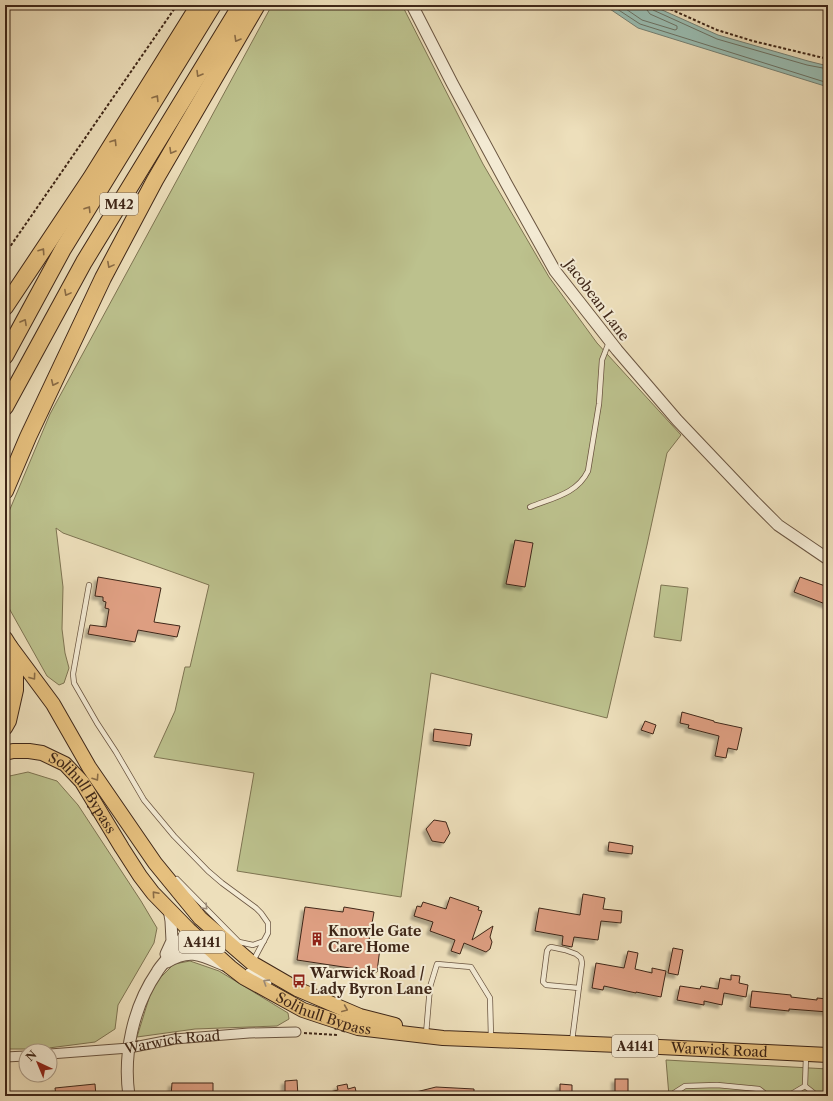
<svg xmlns="http://www.w3.org/2000/svg" width="833" height="1101" viewBox="0 0 833 1101" font-family="'Libre Caslon Text',serif">
	<defs>
		<filter id="shadow"><feDropShadow dx="-3.5" dy="3.5" stdDeviation="1" flood-color="#0004"/></filter>
	</defs>
	<rect width="100%" height="100%" fill="#eddfbb"/>
	<filter id="stains"><feTurbulence type="fractalNoise" baseFrequency=".005" numOctaves="4"/><feColorMatrix values="0 0 0 0 .2 0 0 0 0 .09 0 0 0 0 .02 0 0 0 .5 -.17"/></filter>
	<radialGradient id="worn" r=".72"><stop offset=".6" stop-color="#630" stop-opacity="0"/><stop offset="1" stop-color="#630" stop-opacity=".3"/></radialGradient>
	<g fill="#bcc18d" stroke="#7e7452">
		<polygon points="272,5 402,5 483,164 549,277 597,343 681,435 667,453 647,545 607,718 431,673 401,897 237,871 254,773 154,757 175,711 185,667 190,667 209,585 63,533 56,528 63,587 62,629 65,653 69,668 64,683 59,685 47,676 5,601 5,521 50,414"/>
		<polygon points="661,585 688,588 681,641 654,637"/>
		<polygon points="28,772 57,781 78,805 141,901 157,928 154,943 118,1005 115,1029 95,1042 41,1049 5,1049 5,777"/>
		<polygon points="190,961 219,971 288,1013 289,1019 277,1026 195,1029 137,1037 153,985 174,964"/>
		<polygon points="666,1060 828,1069 828,1096 669,1096"/>
	</g>
	<polygon fill="#99bcb1" stroke="#758074" points="604,5 651,5 718,35 808,61 828,66 828,87 638,28"/>
	<g fill="none" stroke-linecap="round" stroke-linejoin="round">
		<g stroke="#6c7264" stroke-width="1">
			<polyline points="611,5 640,24 828,83"/>
			<polyline points="620,5 642,20 675,30 677,29 677,26 650,14 647,10 646,5"/>
			<polyline points="651,5 651,8 653,10 717,39 807,65 828,69"/>
		</g>
	</g>
	<g fill="#dd9e81" stroke="#3f2718" filter="url(#shadow)">
		<polygon points="515,540 533,543 525,587 506,584"/>
		<polygon points="98,577 161,588 154,622 180,626 177,637 138,630 135,642 88,634 90,625 106,627 109,609 105,608 106,602 103,601 103,597 95,596"/>
		<polygon points="800,577 828,587 828,605 794,592"/>
		<polygon points="682,712 714,721 714,722 742,728 737,750 728,748 726,758 715,756 719,736 688,728 689,725 680,723"/>
		<polygon points="645,721 656,725 653,734 641,730"/>
		<polygon points="434,729 472,734 470,746 433,741"/>
		<polygon points="434,820 446,822 450,833 444,843 432,841 426,829"/>
		<polygon points="609,842 633,846 632,854 608,851"/>
		<polygon points="583,894 605,898 603,909 622,911 621,923 601,921 598,940 574,937 572,947 562,945 563,936 535,931 539,908 580,915"/>
		<polygon points="450,897 479,907 478,910 482,911 472,940 493,926 490,937 492,942 490,949 486,952 464,943 460,954 451,951 455,940 430,931 433,922 414,916 417,906 421,907 423,902 446,909"/>
		<polygon points="305,907 343,912 344,907 374,912 368,946 380,948 377,972 297,960"/>
		<polygon points="673,948 683,950 678,975 668,973"/>
		<polygon points="628,951 638,953 635,969 652,973 652,968 666,971 661,997 636,992 636,993 604,986 603,990 592,988 596,963 624,968"/>
		<polygon points="731,975 740,976 739,983 748,985 746,997 724,993 722,1005 704,1001 704,1005 677,1000 680,986 700,989 701,986 718,989 720,978 731,980"/>
		<polygon points="752,991 791,995 791,997 817,1000 817,998 828,999 828,1012 789,1009 789,1011 750,1007"/>
		<rect x="615" y="1079" width="13" height="17"/>
		<polygon points="297,1080 298,1096 285,1096 285,1081"/>
		<polygon points="172,1083 213,1083 213,1096 171,1096"/>
		<polygon points="95,1084 96,1096 56,1096 55,1088"/>
		<polygon points="347,1084 348,1089 355,1087 357,1096 331,1096 330,1092 338,1090 337,1086"/>
		<polygon points="560,1084 572,1085 572,1096 560,1096"/>
		<polygon points="436,1087 474,1089 474,1096 412,1096 412,1093"/>
	</g>
	<g fill="none" stroke-linecap="round" stroke-linejoin="round">
		<g stroke="#6a5541" stroke-width="6">
			<g id="service">
				<path d="M530 507C552 498 577 494 588 471L599 404 602 360 609 342"/>
				<polyline points="89,585 73,674 74,683 97,723 116,752 144,800 174,836 208,871 222,883 256,908 261,913 268,923 268,933 252,963 250,971"/>
				<polyline points="177,879 239,942 253,945 264,941"/>
				<polyline points="248,971 250,971 269,983"/>
				<polyline points="426,1034 430,987 437,964 471,967 490,998 491,1038"/>
				<polyline points="572,1041 582,963 581,958 576,954 565,950 551,947 549,948 547,951 543,982 546,985 579,988"/>
				<polyline points="806,1056 805,1086 815,1094 828,1096"/>
				<polyline points="674,1096 674,1093 685,1086 717,1085 759,1089 768,1096"/>
				<polyline points="788,1096 805,1086"/>
			</g>
		</g>
		<g stroke="#6a5541" stroke-width="11">
			<g id="minor">
				<path id="s1" d="M50 1054 129 1048 175 1039 249 1033 296 1032"/>
				<polyline points="5,1057 26,1056"/>
			</g>
		</g>
		<g stroke="#6a5541" stroke-width="13">
			<g id="tertiary">
				<polyline points="412,5 452,83 506,183 555,271 617,350 677,420 754,501 778,525 828,559"/>
				<polyline points="166,954 172,941 171,921 169,909"/>
				<path d="M167 962C190 948 201 955 224 965"/>
				<path d="M129 1096C123 1054 133 1007 157 972 159 968 163 964 166 960 174 950 181 940 189 930"/>
			</g>
		</g>
		<g stroke="#3f2718" stroke-width="16">
			<g id="primary">
				<polyline points="10,646 53,704 89,767 155,863 200,918 252,963 297,989 360,1016 395,1025"/>
				<path id="s2" d="M5 753 13 751H29L42 753 65 764 82 782 122 848 140 876 153 893 189 930 230 967 243 977 303 1010 324 1017 358 1028 443 1038 618 1045 828 1055"/>
			</g>
		</g>
		<g stroke="#3f2718" stroke-width="16">
			<polyline id="trunk" points="5,638 10,646 16,674 16,690 9,721 5,728"/>
		</g>
		<g stroke="#3f2718" stroke-width="18">
			<g id="motorway">
				<polyline points="5,307 91,178 199,5"/>
				<polyline points="5,356 63,249 213,5"/>
				<polyline points="5,407 84,262 241,5"/>
				<polyline points="5,491 28,437 103,278 155,180 257,5"/>
			</g>
		</g>
		<g stroke="#3f2718" stroke-width="2" stroke-dasharray="3 2" stroke-linecap="butt">
			<polyline points="661,5 717,30 753,41 828,59"/>
			<polyline points="5,254 177,5"/>
			<polyline points="304,1033 338,1035"/>
		</g>
		<use href="#service" stroke="#f3ead3" stroke-width="4.5"/>
		<use href="#minor" stroke="#f3ead3" stroke-width="9"/>
		<use href="#tertiary" stroke="#f3ead3" stroke-width="11"/>
		<use href="#primary" stroke="#e6c07e" stroke-width="14"/>
		<use href="#trunk" stroke="#e6c07e" stroke-width="14"/>
		<use href="#motorway" stroke="#e6c07e" stroke-width="16"/>
	</g>
	<defs><path id="oneway-chevron" d="M-2-3.5L2.5 0L-2 3.5" fill="none" stroke-width="1.6" stroke-linecap="round" stroke-linejoin="round"/></defs>
	<g stroke="#8a6c46">
		<use href="#oneway-chevron" transform="translate(237 39) rotate(120)"/>
		<use href="#oneway-chevron" transform="translate(199 74) rotate(121)"/>
		<use href="#oneway-chevron" transform="translate(156 98) rotate(-58)"/>
		<use href="#oneway-chevron" transform="translate(114 142) rotate(-58)"/>
		<use href="#oneway-chevron" transform="translate(172 151) rotate(120)"/>
		<use href="#oneway-chevron" transform="translate(88 209) rotate(-58)"/>
		<use href="#oneway-chevron" transform="translate(42 251) rotate(-56)"/>
		<use href="#oneway-chevron" transform="translate(110 265) rotate(118)"/>
		<use href="#oneway-chevron" transform="translate(67 293) rotate(118)"/>
		<use href="#oneway-chevron" transform="translate(24 322) rotate(-61)"/>
		<use href="#oneway-chevron" transform="translate(54 383) rotate(115)"/>
		<use href="#oneway-chevron" transform="translate(33 677) rotate(54)"/>
		<use href="#oneway-chevron" transform="translate(96 778) rotate(56)"/>
		<use href="#oneway-chevron" transform="translate(155 894) rotate(-131)"/>
		<use href="#oneway-chevron" transform="translate(345 1009) rotate(23)"/>
	</g>
	<g stroke="#998876">
		<use href="#oneway-chevron" transform="translate(205 907) rotate(45)"/>
		<use href="#oneway-chevron" transform="translate(266 982) rotate(-147)"/>
	</g>
	<defs>
		<g id="building-bare" transform="scale(1.08)"><path d="M-4-6H4V6H1V3H-1V6H-4ZM-2.5-4.3h1.7v1.8h-1.7ZM.8-4.3h1.7v1.8H.8ZM-2.5-1h1.7V.8h-1.7ZM.8-1h1.7V.8H.8Z" fill="#8f2418" stroke="#f3ead3" stroke-width="2.5" paint-order="stroke"/></g>
		<g id="bus-bare" transform="scale(1.08)"><path d="M-5-6H5V4H4V6H2V4H-2V6H-4V4H-5ZM-3.5-4V0h7V-4ZM-3.5 1.2v1.5H-2V1.2ZM2 1.2v1.5H3.5V1.2Z" fill="#8f2418" stroke="#f3ead3" stroke-width="2.5" paint-order="stroke"/></g>
	</defs>
	<g fill-rule="evenodd">
		<use href="#building-bare" x="317" y="939"/>
		<use href="#bus-bare" x="299" y="981"/>
	</g>
	<g text-anchor="middle" dominant-baseline="central" stroke-width="4" stroke-linejoin="round" paint-order="stroke">
		<g fill="#f3ead3" stroke="#756250" stroke-width="1">
			<rect x="100" y="193" width="38" height="22" rx="3"/>
			<rect x="179" y="931" width="46" height="22" rx="3"/>
			<rect x="612" y="1035" width="46" height="22" rx="3"/>
		</g>
		<g font-size="13" font-weight="bold" fill="#3f2718">
			<text x="119" y="204">M42</text>
			<text x="202" y="942">A4141</text>
			<text x="635" y="1046">A4141</text>
		</g>
		<g font-size="14" fill="#3f2718" stroke="#f3ead3">
			<text transform="translate(597 300) rotate(53)">Jacobean Lane</text>
			<text stroke="none"><textPath href="#s2" startOffset="96">Solihull Bypass</textPath></text>
			<text stroke="none"><textPath href="#s2" startOffset="432">Solihull Bypass</textPath></text>
			<text stroke="none"><textPath href="#s1" startOffset="123">Warwick Road</textPath></text>
			<text stroke="none"><textPath href="#s2" startOffset="831">Warwick Road</textPath></text>
		</g>
		<g font-size="14" font-weight="bold" fill="#3f2718" stroke="#f3ead3" text-anchor="start">
			<text x="328" y="931">Knowle Gate<tspan x="328" dy="16">Care Home</tspan></text>
			<text x="310" y="973">Warwick Road /<tspan x="310" dy="16">Lady Byron Lane</tspan></text>
		</g>
	</g>
	<rect width="833" height="1101" fill="none" stroke="#eddfbb" stroke-width="20"/>
	<rect x="6" y="6" width="821" height="1089" fill="none" stroke="#3f2718" stroke-width="2"/>
	<rect x="10" y="10" width="813" height="1081" fill="none" stroke="#3f2718"/>
	<g transform="translate(38 1063) rotate(316)"><circle r="19" fill="#f3ead3" stroke="#ab9c88"/>
	<path d="M0-3L7 15L0 10L-7 15Z" fill="#8f2418"/>
	<text y="-6" font-size="11" font-weight="bold" text-anchor="middle" fill="#3f2718">N</text>
	</g>
	<rect width="100%" height="100%" filter="url(#stains)"/>
	<rect width="100%" height="100%" fill="url(#worn)"/>
</svg>
